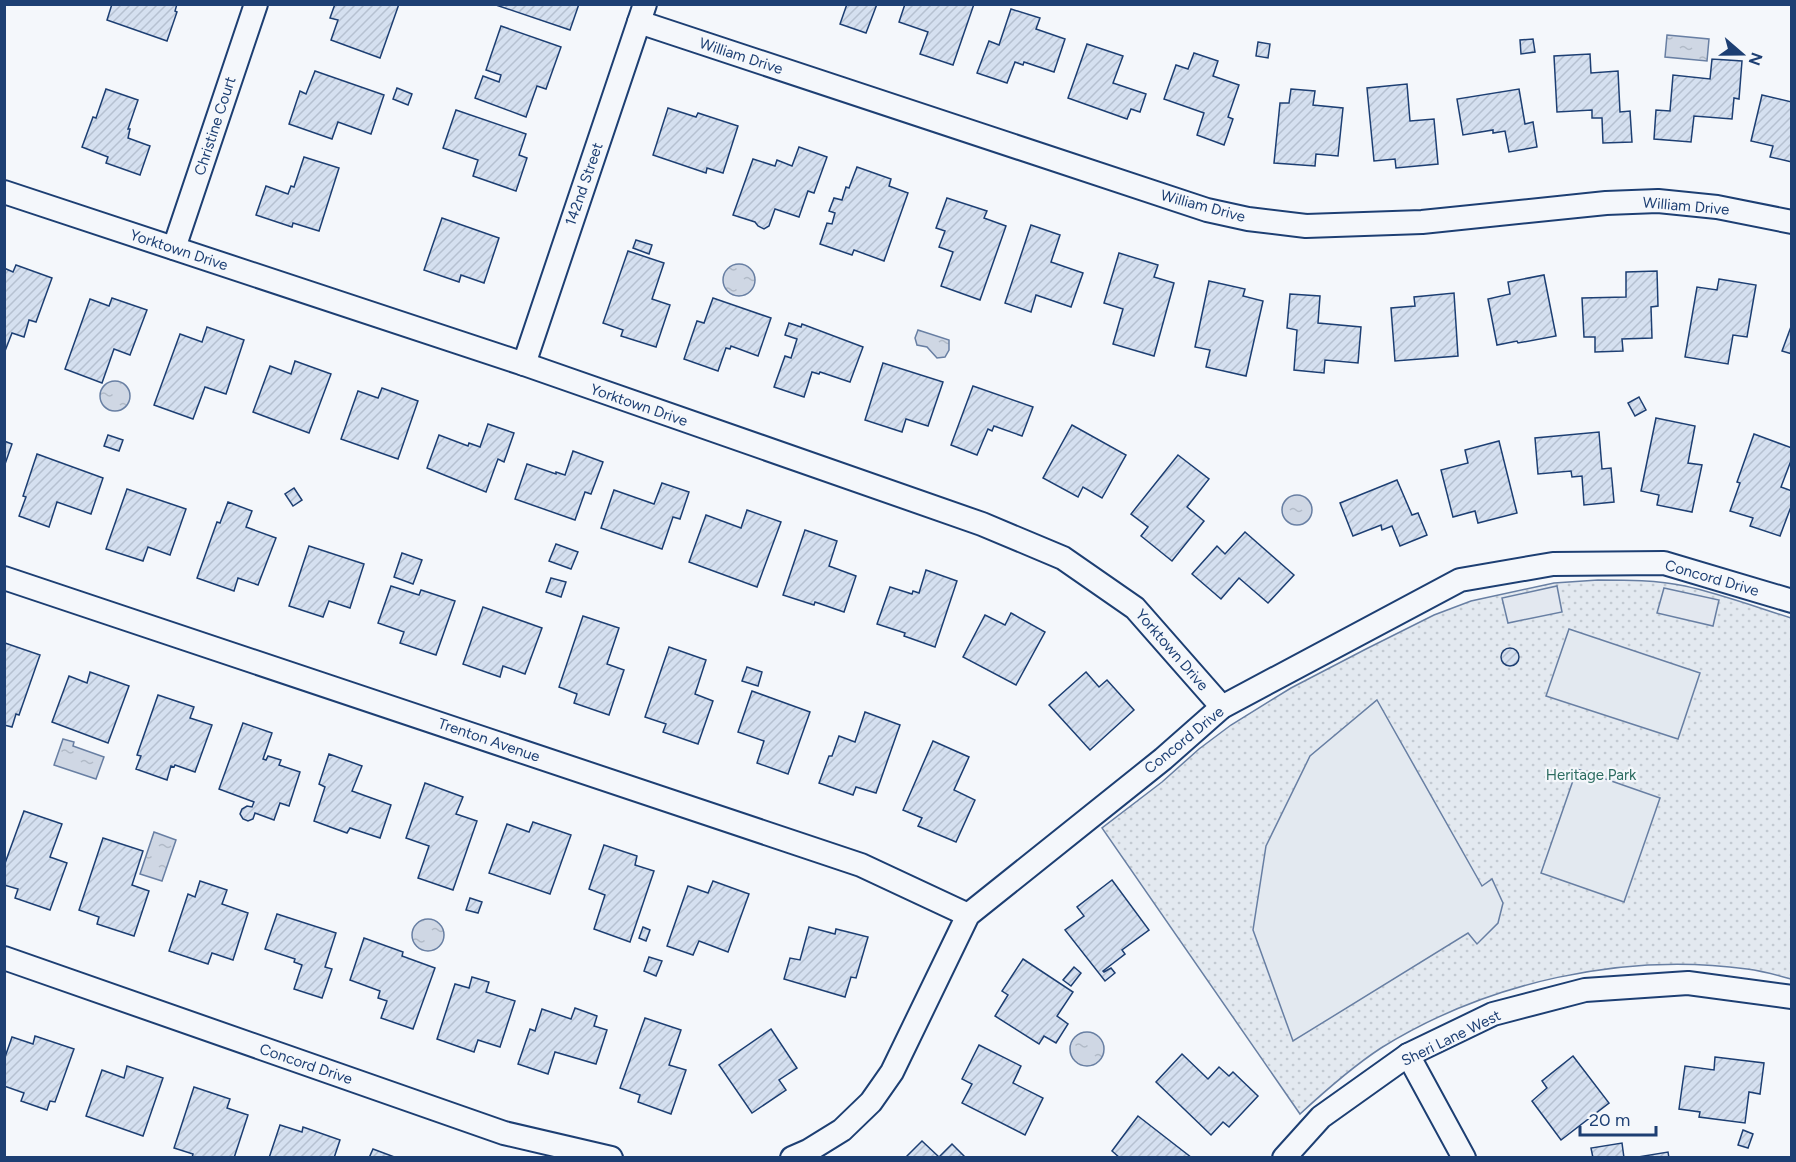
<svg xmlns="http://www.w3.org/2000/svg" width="1796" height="1162" viewBox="0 0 1796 1162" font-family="Figtree,sans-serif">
	<defs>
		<pattern id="park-dots" width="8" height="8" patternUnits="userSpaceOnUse" patternTransform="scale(1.5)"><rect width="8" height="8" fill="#e3e9f0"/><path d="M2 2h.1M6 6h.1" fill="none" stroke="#c2c9d1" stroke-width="1.8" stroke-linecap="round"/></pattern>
		<pattern id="water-ripples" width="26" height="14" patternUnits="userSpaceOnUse" patternTransform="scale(1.5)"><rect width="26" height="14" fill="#cfd7e4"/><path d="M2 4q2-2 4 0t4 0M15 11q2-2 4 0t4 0" fill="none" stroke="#b1bac7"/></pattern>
		<pattern id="building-hatch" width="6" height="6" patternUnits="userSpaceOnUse" patternTransform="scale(1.5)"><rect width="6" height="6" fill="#d5e0f0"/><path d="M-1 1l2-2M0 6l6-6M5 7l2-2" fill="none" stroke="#b6c1d1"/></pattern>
	</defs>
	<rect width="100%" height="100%" fill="#f4f7fb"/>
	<path fill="url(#park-dots)" stroke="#687fa3" stroke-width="1.5" d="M1598 580C1627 580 1657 580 1685 586 1721 594 1756 607 1791 618V979C1777 975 1762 971 1747 969 1624 952 1487 982 1381 1048 1352 1067 1326 1090 1300 1114L1102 828 1162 782 1199 749 1231 725 1291 688 1366 649 1434 615 1471 601 1554 583Z"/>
	<g fill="#e3e9f0" stroke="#687fa3" stroke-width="1.5">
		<polygon points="1569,629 1700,673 1678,739 1546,696"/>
		<polygon points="1377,700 1482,886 1492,879 1503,903 1498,923 1477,944 1468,933 1293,1041 1253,930 1266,846 1310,756"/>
		<polygon points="1577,769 1660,798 1624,902 1541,873"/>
	</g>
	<g fill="#e3e8f0" stroke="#687fa3" stroke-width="1.5">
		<polygon points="1557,586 1562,612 1508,623 1502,598"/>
		<polygon points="1664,588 1719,600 1713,626 1657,613"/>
	</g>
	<g fill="url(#water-ripples)" stroke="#687fa3" stroke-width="1.5">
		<polygon points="1667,35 1709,39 1707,61 1665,57"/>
		<circle cx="739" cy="280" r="16"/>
		<polygon points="918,330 949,340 949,350 945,357 937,358 927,347 917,345 915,338"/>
		<circle cx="115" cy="396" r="15"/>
		<circle cx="1297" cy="510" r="15"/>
		<polygon points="63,739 74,742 73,746 104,757 96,779 54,765"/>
		<polygon points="154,832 176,840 162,881 140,874"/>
		<circle cx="428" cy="935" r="16"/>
		<circle cx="1087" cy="1049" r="17"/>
	</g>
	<g fill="url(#building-hatch)" stroke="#1d3f73" stroke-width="1.5">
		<polygon points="112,4 177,4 175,11 177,12 167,41 107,20"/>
		<polygon points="335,4 399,4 380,58 331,40 338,20 330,18"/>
		<polygon points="493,4 579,4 570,30"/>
		<polygon points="847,4 877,4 866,33 840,24"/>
		<polygon points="905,4 974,4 953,65 920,54 928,32 899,22"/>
		<polygon points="1011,9 1040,18 1036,29 1065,39 1054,72 1024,62 1023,65 1015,62 1007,83 977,73 989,41 999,45"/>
		<polygon points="501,26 561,47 546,89 537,86 526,117 475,98 483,76 499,82 501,75 486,70"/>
		<polygon points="1533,39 1535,52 1521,54 1520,40"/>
		<polygon points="1258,42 1270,44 1268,58 1256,56"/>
		<polygon points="1087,44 1123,56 1113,83 1146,94 1140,112 1131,109 1127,119 1068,98"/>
		<polygon points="1194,53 1218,61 1213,76 1239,85 1228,117 1233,119 1224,145 1197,135 1204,113 1164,99 1176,65 1188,69"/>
		<polygon points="1590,54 1591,73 1618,71 1620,112 1630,111 1632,142 1603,143 1602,118 1592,118 1592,110 1557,112 1554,56"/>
		<polygon points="1712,59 1742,61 1739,99 1734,98 1732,119 1694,116 1691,142 1654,139 1656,110 1670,111 1673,75 1710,79"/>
		<polygon points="315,71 384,95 371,134 338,122 332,139 289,124 300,91 306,94"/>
		<polygon points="1407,84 1410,121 1434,119 1438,164 1396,168 1395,159 1374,161 1367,88"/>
		<polygon points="397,88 412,94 408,105 393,99"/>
		<polygon points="106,89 138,100 128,129 130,129 128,138 150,146 140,175 106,163 108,157 82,147 93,117 96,118"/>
		<polygon points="1291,89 1315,91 1313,105 1343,108 1338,156 1316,154 1315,166 1274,163 1280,103 1289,103"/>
		<polygon points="1519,89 1525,124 1533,122 1537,147 1509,152 1505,131 1493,133 1493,130 1463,135 1457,99"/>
		<polygon points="1762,95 1792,102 1792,162 1770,157 1773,146 1751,141"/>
		<polygon points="668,108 696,117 698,113 738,126 723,173 707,168 706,173 653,155"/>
		<polygon points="456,110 526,134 519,155 527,158 516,191 473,176 478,160 443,148"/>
		<polygon points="799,147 827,157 814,193 808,191 799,217 775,209 769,226 764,229 758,226 755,222 733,215 753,159 775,166 777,160 792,166"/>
		<polygon points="304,157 339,168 319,231 293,223 292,227 256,215 266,186 288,194 291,186 294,187"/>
		<polygon points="857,167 891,179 889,186 908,193 884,261 854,250 852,255 820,244 827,223 832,224 835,213 829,211 834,198 842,200 846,187 849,188"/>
		<polygon points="947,198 987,211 984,218 1006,226 980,300 941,286 953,252 939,247 945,231 936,228"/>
		<polygon points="442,218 499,238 484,283 461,275 459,282 424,270"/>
		<polygon points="1031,225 1060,235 1051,262 1083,273 1071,307 1036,295 1031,312 1005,303"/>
		<polygon points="636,240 652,245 649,254 633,248"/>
		<polygon points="628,251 664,263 652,299 670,305 656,347 621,336 623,330 603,323"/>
		<polygon points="1119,253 1158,265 1154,277 1174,283 1154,356 1113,344 1123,309 1104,303"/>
		<polygon points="16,265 52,278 36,322 29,320 24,337 12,333 5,351 4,268 13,272"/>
		<polygon points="1657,271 1658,306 1651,307 1652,338 1622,339 1623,351 1595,352 1595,337 1584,337 1582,298 1626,297 1626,272"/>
		<polygon points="1544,275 1556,336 1518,343 1517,341 1497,345 1488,299 1510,294 1508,282"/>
		<polygon points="1719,279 1756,285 1747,337 1733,335 1728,364 1685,357 1697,287 1717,290"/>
		<polygon points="1209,281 1245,289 1243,296 1263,301 1246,376 1206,367 1210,350 1195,347"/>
		<polygon points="1454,293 1458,356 1395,361 1391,308 1415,306 1414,297"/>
		<polygon points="1290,294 1320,296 1318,323 1361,327 1358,363 1325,360 1324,373 1294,370 1297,330 1287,328"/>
		<polygon points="112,298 147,310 130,355 114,349 102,383 65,369 90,299 109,306"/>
		<polygon points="713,298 771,318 758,356 731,346 730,349 726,348 718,371 684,359 697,321 704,323"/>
		<polygon points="789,323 801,327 802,324 863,347 850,382 820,372 819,374 812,372 804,397 774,387 785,356 791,358 797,339 785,335"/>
		<polygon points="1792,324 1792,354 1782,351"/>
		<polygon points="207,327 244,340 226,394 205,387 193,419 154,405 180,334 202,342"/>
		<polygon points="295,361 331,374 309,433 253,412 270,366 291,374"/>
		<polygon points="883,363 943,382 928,426 906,419 902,432 865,420"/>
		<polygon points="973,386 1033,407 1022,436 994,426 992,431 988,429 977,455 951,445"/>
		<polygon points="382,388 418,401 398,459 341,439 358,391 378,398"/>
		<polygon points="1639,397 1646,410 1635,416 1628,403"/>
		<polygon points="1656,418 1695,426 1688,463 1702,465 1692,512 1657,505 1659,495 1641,491"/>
		<polygon points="488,424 514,433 504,462 498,459 486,492 427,468 439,435 468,446 469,443 480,447"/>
		<polygon points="1072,425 1126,455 1102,498 1083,487 1078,497 1043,478"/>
		<polygon points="1599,432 1602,469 1611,468 1614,502 1584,505 1582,476 1572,477 1571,471 1538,474 1535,438"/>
		<polygon points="1754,434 1792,448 1792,458 1781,487 1792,491 1792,504 1780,536 1750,526 1753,518 1730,511 1740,483 1737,482"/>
		<polygon points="108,435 123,440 119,451 104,446"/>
		<polygon points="4,441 12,444 4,467"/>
		<polygon points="1499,441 1517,513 1478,523 1475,511 1453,517 1441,470 1468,463 1465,450"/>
		<polygon points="573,451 603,462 591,494 585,492 575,520 515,499 527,464 556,474 556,472 565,475"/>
		<polygon points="37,454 103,478 91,514 57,502 49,527 19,516 26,497 23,496"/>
		<polygon points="1178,455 1209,479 1187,507 1204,521 1172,561 1141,536 1148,527 1131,514"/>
		<polygon points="1397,480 1412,515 1418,513 1427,535 1400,546 1392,526 1382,530 1381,525 1353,536 1340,503"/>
		<polygon points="662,483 689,492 680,519 673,517 662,549 601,528 614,490 654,504"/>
		<polygon points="294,488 302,500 293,506 285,494"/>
		<polygon points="127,489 186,509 170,555 148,547 143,561 106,549"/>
		<polygon points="228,502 252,511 246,527 276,538 258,585 238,578 234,591 197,578 217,522 220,523"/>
		<polygon points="747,510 781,522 757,587 689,562 706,515 741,528"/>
		<polygon points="805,530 837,541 829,566 856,576 844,612 815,602 814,605 783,595"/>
		<polygon points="1245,532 1294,575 1268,603 1239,578 1221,599 1192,574 1217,546 1225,554"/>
		<polygon points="556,544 578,552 571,569 549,561"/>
		<polygon points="309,546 364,564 350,608 329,601 323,617 289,606"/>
		<polygon points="402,553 422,560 413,584 394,577"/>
		<polygon points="926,570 957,581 935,647 904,636 905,633 877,624 890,587 912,594 913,591 919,593"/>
		<polygon points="551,578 566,582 561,597 546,592"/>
		<polygon points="391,586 419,595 421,590 455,601 436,655 400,643 404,632 378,623"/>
		<polygon points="483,607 542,628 525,674 503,666 500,677 463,664"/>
		<polygon points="1011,613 1045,632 1016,685 963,657 985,615 1005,625"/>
		<polygon points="583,616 619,628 607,664 624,670 609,715 574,703 577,694 559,687"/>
		<polygon points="5,643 40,655 19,715 16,714 12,727 4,725"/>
		<polygon points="669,647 706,660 695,694 713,701 698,744 663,732 666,724 645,717"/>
		<circle cx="1510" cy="657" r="9"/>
		<polygon points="747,667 762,672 758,686 742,681"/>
		<polygon points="90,672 129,686 108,743 52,722 69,676 87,683"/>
		<polygon points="1086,672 1099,687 1107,680 1134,710 1090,750 1049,705"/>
		<polygon points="752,691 810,712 788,774 757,763 764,741 738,732"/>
		<polygon points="158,695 194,707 190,718 212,725 195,772 175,765 174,767 171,766 167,780 136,769 141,756 137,755"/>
		<polygon points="865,712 900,725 876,793 856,787 853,795 819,783 829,756 832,756 839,736 855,742"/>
		<polygon points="243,723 272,733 263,759 266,760 268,756 281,760 279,765 300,772 289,806 280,803 274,820 255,813 253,819 248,821 243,819 240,814 242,809 247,806 252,807 254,802 219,789"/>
		<polygon points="933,741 969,757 954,790 975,800 956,842 918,826 922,818 903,810"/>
		<polygon points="329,754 362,766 352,791 391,805 380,838 350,828 347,833 314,821 325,787 319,784"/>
		<polygon points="425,783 463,797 456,814 477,821 453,890 418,878 429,846 406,838"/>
		<polygon points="24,811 62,824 50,857 67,863 50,910 15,898 18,889 4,885 4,866"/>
		<polygon points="533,822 571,835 550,894 489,873 507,824 529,832"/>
		<polygon points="103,838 143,851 132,885 149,891 134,936 97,924 99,917 79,910"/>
		<polygon points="604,845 637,856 635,865 654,871 630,942 594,929 605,895 589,889"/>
		<polygon points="1112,880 1149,930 1122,950 1125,954 1103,971 1104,972 1111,968 1115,973 1105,981 1065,930 1084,916 1077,907"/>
		<polygon points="200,881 227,890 222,904 248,913 233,960 212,953 208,964 169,951 188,894 195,897"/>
		<polygon points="713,881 749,894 728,952 699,941 693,955 667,946 688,886 708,893"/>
		<polygon points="470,898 482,902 478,913 466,910"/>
		<polygon points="277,914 336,933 325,967 332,969 322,998 294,989 302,965 294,962 295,959 265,949"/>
		<polygon points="643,927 650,930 646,941 639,938"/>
		<polygon points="809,927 835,934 836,929 868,937 856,978 851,977 845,997 784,979 790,958 800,960"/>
		<polygon points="364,938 403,952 402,956 435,968 413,1029 381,1018 387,1001 378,998 380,991 350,980"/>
		<polygon points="649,957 662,961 656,976 644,971"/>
		<polygon points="1023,959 1073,992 1057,1016 1068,1024 1056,1043 1044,1036 1039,1044 995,1016 1008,995 1002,991"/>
		<polygon points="1074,967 1081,973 1071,986 1063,980"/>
		<polygon points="472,977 489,982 486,992 515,1001 500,1047 478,1040 474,1052 437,1039 455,984 469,988"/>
		<polygon points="575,1008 597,1016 594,1026 607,1030 596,1064 555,1052 548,1074 518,1064 530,1029 535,1031 542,1009 571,1019"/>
		<polygon points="645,1018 681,1030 669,1065 686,1070 671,1114 638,1102 640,1095 620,1088"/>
		<polygon points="771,1029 797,1068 779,1080 786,1090 752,1113 719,1065"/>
		<polygon points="35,1036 74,1049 55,1102 50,1101 47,1110 21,1101 24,1093 4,1086 4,1060 12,1037 33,1044"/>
		<polygon points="979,1045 1021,1066 1013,1083 1043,1098 1025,1135 962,1103 972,1084 962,1079"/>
		<polygon points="1182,1054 1208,1079 1219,1067 1229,1076 1233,1072 1258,1096 1229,1127 1223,1122 1211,1135 1156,1082"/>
		<polygon points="1573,1056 1609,1103 1561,1140 1532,1101 1547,1088 1542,1081"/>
		<polygon points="1715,1057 1764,1063 1760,1094 1749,1092 1745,1123 1699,1117 1700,1112 1679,1109 1685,1066 1714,1070"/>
		<polygon points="127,1066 163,1078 143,1136 86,1116 102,1070 124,1078"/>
		<polygon points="194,1087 230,1099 227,1108 248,1115 234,1158 192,1158 193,1154 174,1148"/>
		<polygon points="1138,1116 1192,1158 1120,1158 1112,1151"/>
		<polygon points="280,1125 302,1132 303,1127 340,1140 334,1158 269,1158"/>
		<polygon points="1743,1130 1753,1134 1748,1148 1738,1145"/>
		<polygon points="922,1141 939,1157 952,1144 966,1158 905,1158"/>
		<polygon points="1622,1143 1624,1158 1593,1158 1591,1148"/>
		<polygon points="373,1149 397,1158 369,1158"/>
		<polygon points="1668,1152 1669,1158 1632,1158"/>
	</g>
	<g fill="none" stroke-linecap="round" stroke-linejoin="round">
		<g stroke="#1d3f73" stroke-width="26">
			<g id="minor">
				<polyline points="639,22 1207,210 1248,219 1306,226 1422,222 1606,203 1658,201 1717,207 1792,222"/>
				<polyline points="4,192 524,364 982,524 1063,558 1135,608 1222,707"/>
				<polyline points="174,248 256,4"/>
				<polyline points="524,364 645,4"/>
				<polyline points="4,578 861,865 968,915"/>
				<polyline points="4,958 504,1133 611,1158"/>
				<polyline points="1408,1055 1464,1158"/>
				<polyline points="792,1158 808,1151 842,1130 871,1102 892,1072 968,915 1163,759 1222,707 1460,580 1553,564 1664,563 1792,601"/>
				<polyline points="1284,1158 1321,1117 1408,1055 1493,1014 1585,990 1688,983 1792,997"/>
			</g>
		</g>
		<use href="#minor" stroke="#f4f7fb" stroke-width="22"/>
	</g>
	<g text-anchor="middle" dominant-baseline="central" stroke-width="4.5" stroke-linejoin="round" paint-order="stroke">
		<g font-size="15" fill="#1d3f73" stroke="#f4f7fb">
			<text transform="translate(741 56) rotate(18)">William Drive</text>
			<text transform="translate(215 126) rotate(-72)">Christine Court</text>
			<text transform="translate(584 184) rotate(-71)">142nd Street</text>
			<text transform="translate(1203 206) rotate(15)">William Drive</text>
			<text transform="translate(1686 206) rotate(5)">William Drive</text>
			<text transform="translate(179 250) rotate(18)">Yorktown Drive</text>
			<text transform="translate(639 405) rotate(19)">Yorktown Drive</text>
			<text transform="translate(1712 578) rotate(16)">Concord Drive</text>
			<text transform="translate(1172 650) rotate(49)">Yorktown Drive</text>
			<text transform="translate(489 740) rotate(19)">Trenton Avenue</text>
			<text transform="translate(1184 740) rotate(-39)">Concord Drive</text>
			<text transform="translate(1451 1038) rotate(-26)">Sheri Lane West</text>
			<text transform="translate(306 1064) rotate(19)">Concord Drive</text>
		</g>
		<g font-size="15" fill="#2c6c60" stroke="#f4f7fb">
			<text x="1591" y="775">Heritage Park</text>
		</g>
	</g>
	<rect width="1796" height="1162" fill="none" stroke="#1d3f73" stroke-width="12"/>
	<g transform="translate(1742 54) rotate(110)" stroke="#f4f7fb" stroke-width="4.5" paint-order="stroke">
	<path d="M0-4.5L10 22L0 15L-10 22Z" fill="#1d3f73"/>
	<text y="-9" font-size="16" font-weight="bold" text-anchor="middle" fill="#1d3f73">N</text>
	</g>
	<path d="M1580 1126v9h76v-9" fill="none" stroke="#1d3f73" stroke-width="3"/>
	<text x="1589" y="1126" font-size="18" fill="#1d3f73" stroke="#f4f7fb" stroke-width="4.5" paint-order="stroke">20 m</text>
</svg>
